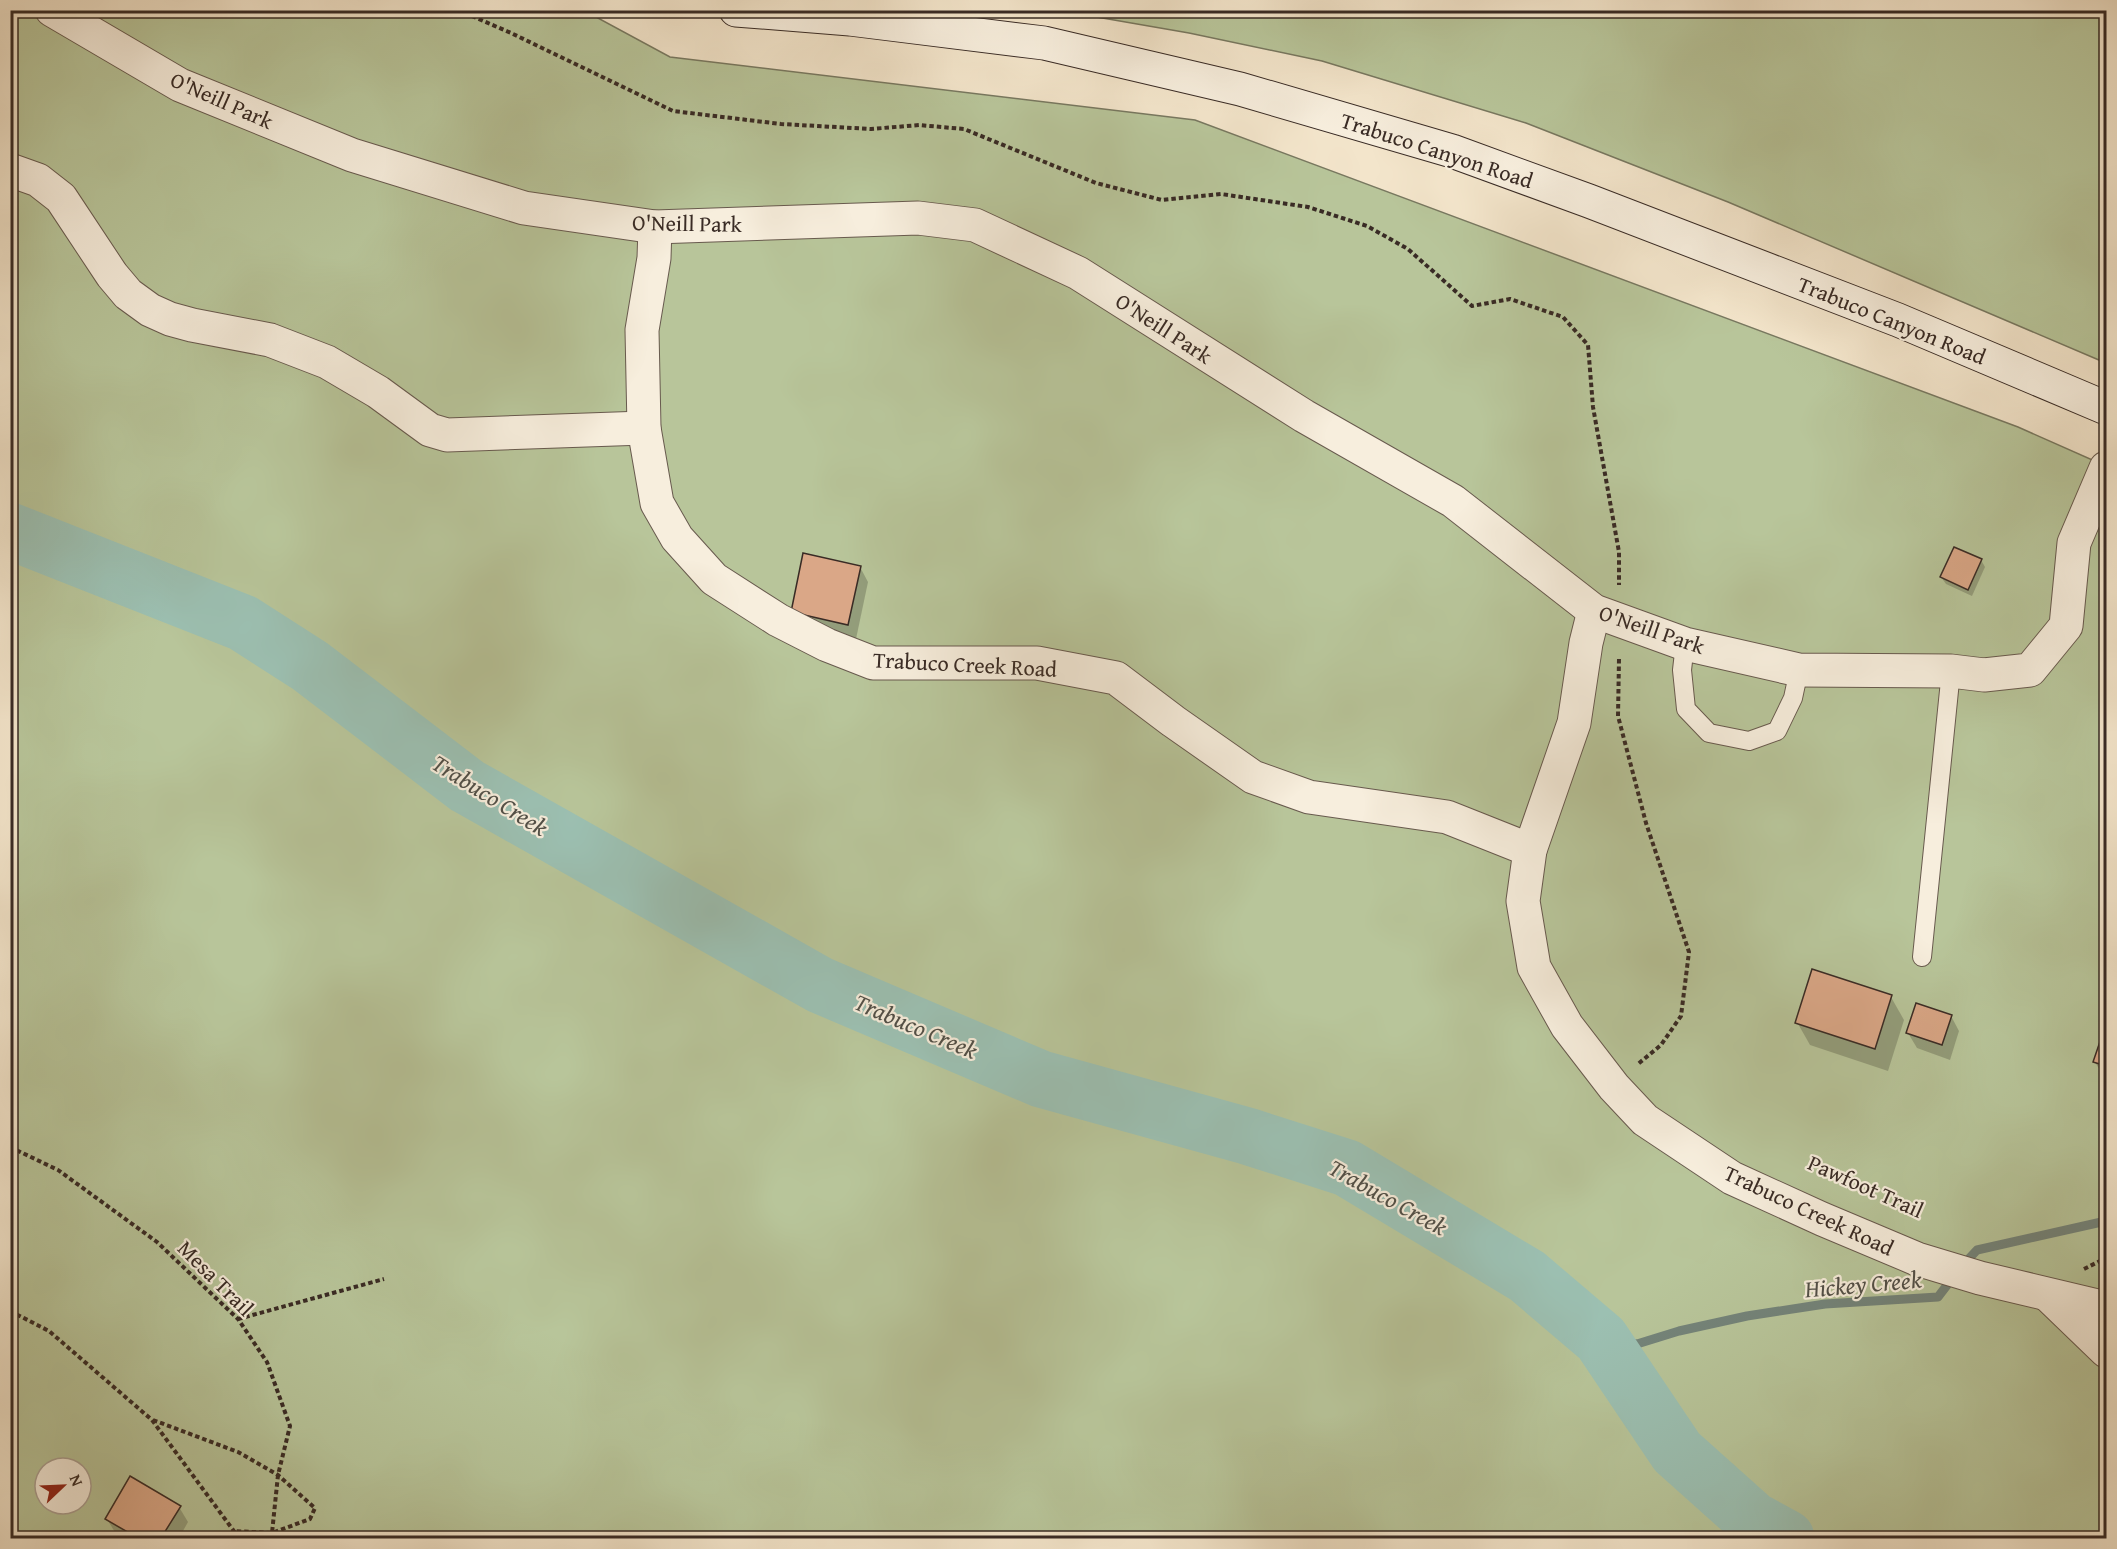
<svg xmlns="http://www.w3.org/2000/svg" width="2117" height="1549" viewBox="0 0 2117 1549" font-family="'Gentium Book Plus',serif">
	<rect width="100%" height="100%" fill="#f3e5cb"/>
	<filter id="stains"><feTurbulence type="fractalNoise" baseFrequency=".00333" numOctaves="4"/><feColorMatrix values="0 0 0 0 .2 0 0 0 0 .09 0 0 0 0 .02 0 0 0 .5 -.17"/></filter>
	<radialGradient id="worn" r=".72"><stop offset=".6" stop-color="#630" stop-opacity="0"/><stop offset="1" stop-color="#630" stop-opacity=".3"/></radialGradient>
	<g fill="#b8c59a" stroke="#787860" stroke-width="1.5" fill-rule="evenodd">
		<path d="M11 11H585L670 57 1195 120 2018 427 2106 466V1538H11ZM45 1468H81V1504H45Z"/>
		<polygon points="1062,11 2106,11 2106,363 1728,202 1526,123 1322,61 1189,33"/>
	</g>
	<g fill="#0003">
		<polygon points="1981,560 1985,567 1972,596 1946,584 1941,577"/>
		<polygon points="860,567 868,582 856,639 801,627 792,612"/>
		<polygon points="1891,997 1904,1020 1888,1071 1810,1045 1797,1022"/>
		<polygon points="1951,1016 1959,1031 1950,1060 1917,1048 1908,1033"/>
		<polygon points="2106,1028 2106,1078 2104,1077 2095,1062"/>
		<polygon points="179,1507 188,1522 179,1538 123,1538 116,1534 107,1519"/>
	</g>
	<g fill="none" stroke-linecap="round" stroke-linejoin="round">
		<g stroke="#74847a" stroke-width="9">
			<polyline points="1963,1265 1977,1250 2106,1221"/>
			<polyline points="1601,1339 1637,1344 1679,1331 1747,1316 1825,1304 1938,1297 1954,1276"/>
		</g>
		<polyline stroke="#9cc0b2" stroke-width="57" points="10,531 243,623 310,666 467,786 820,985 1041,1079 1247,1136 1347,1168 1527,1276 1601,1339 1677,1452 1753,1520 1786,1538"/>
	</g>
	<g fill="#daa787" stroke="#392b25" stroke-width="1.5">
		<polygon points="1954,547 1982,559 1968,590 1940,577"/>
		<polygon points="803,553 861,566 848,625 791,612"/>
		<polygon points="1812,969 1892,995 1875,1049 1795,1023"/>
		<polygon points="1916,1003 1952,1015 1942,1045 1906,1033"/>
		<polygon points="2106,1024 2106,1066 2093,1062"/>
		<polygon points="130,1476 181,1506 161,1538 138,1538 105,1519"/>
	</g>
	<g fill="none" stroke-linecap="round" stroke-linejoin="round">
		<g stroke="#685a4e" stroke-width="20">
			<g id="service">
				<polyline points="1685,644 1682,670 1686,709 1709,733 1749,741 1777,731 1793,698 1799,670"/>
				<polyline points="1922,957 1951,671"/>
			</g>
		</g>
		<g stroke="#685a4e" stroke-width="35">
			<g id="minor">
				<polyline points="52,10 180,85 352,155 524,208 655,227 918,218 975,225 1078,273 1304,416 1453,501 1594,611 1685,644 1799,670 1951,671 1984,675 2030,670 2066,626 2074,543 2106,468"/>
				<polyline points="10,170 38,180 61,198 112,275 128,294 150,310 170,319 192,325 270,340 327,362 378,392 430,430 447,435 644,428"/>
				<polyline points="655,227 654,258 642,330 644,428 657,503 677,538 714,579 778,620 827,645 873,663 1037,663 1116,678 1173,721 1253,777 1309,797 1447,817 1530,850 1523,901 1534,967 1567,1026 1614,1087 1645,1120 1732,1178 1822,1219 1917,1259 1980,1278 2106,1308"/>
				<polyline points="1530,850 1574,723 1586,643 1594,611"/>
				<polyline points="2049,1296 2106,1351"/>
			</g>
		</g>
		<g stroke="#392b25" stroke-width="35">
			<polyline id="secondary" points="736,10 850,19 1044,43 1240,89 1452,151 1589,201 1898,320 2106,408"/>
		</g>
		<g stroke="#392b25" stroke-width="4" stroke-dasharray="4.5 3" stroke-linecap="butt">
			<polyline points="458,10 511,33 673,111 781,124 871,129 919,125 964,129 1096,183 1162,200 1221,194 1308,207 1367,226 1408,249 1472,306 1510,299 1563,317 1588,345 1593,407 1619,552 1619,585"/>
			<polyline points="1619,659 1618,716 1646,823 1689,952 1681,1016 1661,1045 1638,1064"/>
			<polyline points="10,1147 58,1170 157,1242 238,1319 267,1362 290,1426 278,1475 272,1533 274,1538"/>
			<polyline points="2084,1269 2106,1258"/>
			<polyline points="10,1311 49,1331 152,1420 239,1538"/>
			<polyline points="238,1319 384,1279"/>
			<polyline points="153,1420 238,1452 278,1475 315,1508 310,1519 272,1533 234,1531"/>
		</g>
		<use href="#service" stroke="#f7eedd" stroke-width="18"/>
		<use href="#minor" stroke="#f7eedd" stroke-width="33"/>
		<use href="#secondary" stroke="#f7eedd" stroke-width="33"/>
	</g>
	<g text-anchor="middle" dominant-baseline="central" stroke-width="4.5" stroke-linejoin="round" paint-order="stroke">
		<g font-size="22" fill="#392b25" stroke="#f7eedd">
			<text transform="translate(222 100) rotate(24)">O'Neill Park</text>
			<text transform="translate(1437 150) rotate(18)">Trabuco Canyon Road</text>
			<text transform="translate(687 223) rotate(1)">O'Neill Park</text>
			<text transform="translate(1892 320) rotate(22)">Trabuco Canyon Road</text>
			<text transform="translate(1164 328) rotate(33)">O'Neill Park</text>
			<text transform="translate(1652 629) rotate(19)">O'Neill Park</text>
			<text transform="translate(965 664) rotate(3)">Trabuco Creek Road</text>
			<text transform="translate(1866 1186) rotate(24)">Pawfoot Trail</text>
			<text transform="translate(1809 1210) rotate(25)">Trabuco Creek Road</text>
			<text transform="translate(216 1278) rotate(45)">Mesa Trail</text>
		</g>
		<g font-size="24" font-style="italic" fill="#525048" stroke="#f7eedd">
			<text transform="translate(490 795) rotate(32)">Trabuco Creek</text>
			<text transform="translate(916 1026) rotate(23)">Trabuco Creek</text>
			<text transform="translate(1388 1197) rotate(29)">Trabuco Creek</text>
			<text transform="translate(1863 1284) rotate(-5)">Hickey Creek</text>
		</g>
	</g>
	<rect width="2117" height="1549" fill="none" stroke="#f3e5cb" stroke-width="36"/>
	<rect x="12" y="12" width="2093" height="1525" fill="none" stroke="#392b25" stroke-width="3"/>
	<rect x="18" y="18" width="2081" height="1513" fill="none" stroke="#392b25" stroke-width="1.5"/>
	<g transform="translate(63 1486) rotate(67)"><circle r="28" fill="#f7eedd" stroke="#aba093" stroke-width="1.5"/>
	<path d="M0-4.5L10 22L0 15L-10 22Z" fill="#8f2418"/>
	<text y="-9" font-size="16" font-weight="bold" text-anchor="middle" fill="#392b25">N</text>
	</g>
	<rect width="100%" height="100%" filter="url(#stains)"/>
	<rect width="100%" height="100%" fill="url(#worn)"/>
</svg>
